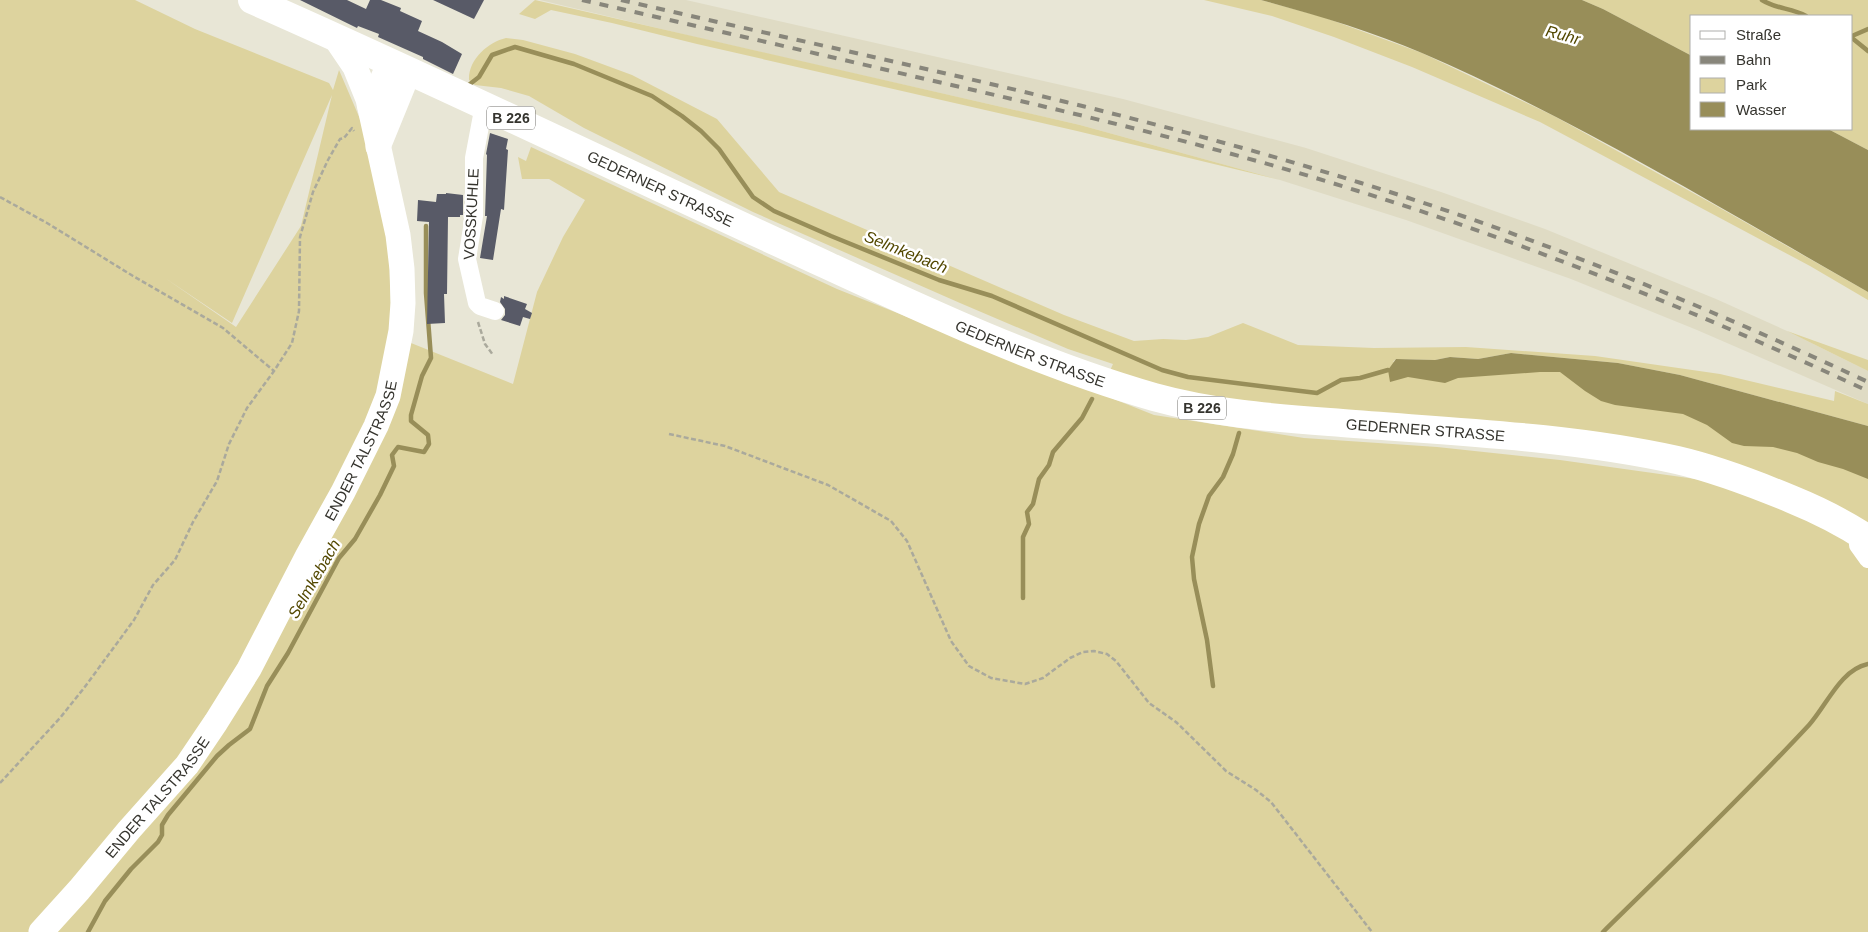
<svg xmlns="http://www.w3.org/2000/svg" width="1868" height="932" viewBox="0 0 1868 932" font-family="Arial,sans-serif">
	<rect width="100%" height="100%" fill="#e8e6d6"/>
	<polygon fill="#dfdbc4" points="540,0 686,0 1123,99 1306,148 1441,192 1545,229 1716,299 1787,331 1868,371 1868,404 1697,330 1571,279 1406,220 1280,180 1080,125 699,38"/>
	<g fill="#ddd39e" fill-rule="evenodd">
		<path d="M0 0H135L195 29 329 83 333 90 339 70 369 140 389 252 392 339 380 391 362 437 185 764 37 932H0ZM332 95 301 226 236 327 165 278 232 323Z"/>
		<polygon points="535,0 1080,125 1280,180 1077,131 697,44 612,23 551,10 535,19 519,14"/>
		<polygon points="1204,0 1261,0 1323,17 1422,53 1554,116 1713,204 1868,292 1868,300 1810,266 1540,122 1412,67 1334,37 1272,16"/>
		<polygon points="1582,0 1868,0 1868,150 1828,129 1852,129 1852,16 1692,16 1692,56 1603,9"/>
		<path d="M506 38 523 40 575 54 632 75 717 119 779 192 1064 315 1134 341 1163 339 1186 340 1208 337 1243 323 1298 345 1374 348 1466 347 1595 356 1720 374 1834 401 1835 391 1868 404V426L1680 375 1618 363 1511 353 1478 359 1450 357 1435 360 1396 359 1393 362 1519 358 1868 431V527L1776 485 1219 401 1109 373 1113 364 1068 349 960 303 753 212 584 128 529 96 501 88 475 85 469 80C468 60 488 42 506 38Z"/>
		<polygon points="531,147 837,289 1154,415 1304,438 1437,447 1560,460 1717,482 1790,510 1868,551 1868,932 47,932 191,768 411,343 513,384 537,292 563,237 585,200 549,179 522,179 518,157 526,161"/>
		<polygon points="1787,331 1868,360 1868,371"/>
	</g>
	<g fill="#988e59">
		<path d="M1261 0H1582L1603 9 1692 56V129H1828L1868 150V292C1722 209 1577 120 1422 53 1371 31 1316 15 1261 0Z"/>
		<polygon points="1511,353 1618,363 1680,375 1868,426 1868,479 1843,469 1818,462 1797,453 1773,447 1744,446 1732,443 1707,425 1683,414 1615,405 1601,401 1585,391 1560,372 1540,372 1458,378 1445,383 1408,377 1390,382 1388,370 1396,359 1435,360 1450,357 1478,359"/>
	</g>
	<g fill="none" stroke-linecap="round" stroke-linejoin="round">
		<g stroke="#988e59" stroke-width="4.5">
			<path d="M1762 0C1776 9 1792 8 1806 16"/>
			<polyline points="1852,36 1868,29"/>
			<polyline points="1852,38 1868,51"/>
			<polyline points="470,84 479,77 492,55 515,47 574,64 652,96 682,116 701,131 719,149 753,197 774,211 831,236 939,280 992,296 1162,370 1188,377 1317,393 1341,380 1360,378 1388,370"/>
			<polyline points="1023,598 1023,537 1029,524 1027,512 1033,504 1039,479 1049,465 1053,452 1082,418 1092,399"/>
			<polyline points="1213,686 1207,640 1194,579 1192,557 1199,524 1209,496 1223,477 1233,454 1239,433"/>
			<polyline points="88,932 105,901 131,869 158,842 162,835 162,825 168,815 217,756 229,745 250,729 267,686 288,653 339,558 355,539 380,495 394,466 392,455 398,447 424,452 429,444 428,435 411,421 411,415 422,376 431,358 426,293 426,226"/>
			<path d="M1603 932C1672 864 1743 796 1809 725 1827 705 1840 670 1868 664"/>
		</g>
	</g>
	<g fill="#585a67">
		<polygon points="300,0 347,0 366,9 370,0 381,0 401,8 400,11 422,21 418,31 442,42 462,54 453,74 423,59 423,57 378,37 379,34 358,26 357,28"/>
		<polygon points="433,0 484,0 474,19"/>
		<polygon points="490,133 508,139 506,149 508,150 504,210 501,209 493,260 480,258 487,216 485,216 487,155 486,154"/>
		<polygon points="446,193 463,195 463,215 460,215 460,217 448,217 447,294 444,294 445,323 427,324 429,222 417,221 418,200 436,202 437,194 446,194"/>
		<polygon points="504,296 527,304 525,309 532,313 530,319 523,317 520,326 501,320 505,315 505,309 500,302 501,297 504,299"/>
	</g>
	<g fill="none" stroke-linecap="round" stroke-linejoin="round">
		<g stroke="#aaa99c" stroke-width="2.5" stroke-dasharray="5 2.5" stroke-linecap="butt">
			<polyline points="0,197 47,223 133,276 223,328 274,371"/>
			<polyline points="478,322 485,344 493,355"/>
			<polyline points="669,434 725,446 828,485 891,521 907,541 951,641 969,666 991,678 1025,684 1043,678 1070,658 1083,652 1094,651 1107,654 1116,661 1149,703 1176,722 1226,771 1256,790 1271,802 1372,932"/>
			<polyline points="0,783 60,718 84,688 134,620 153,585 175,560 193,522 217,481 229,444 247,408 274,371 292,343 299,311 300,237 313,192 328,160 340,139 344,138 352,128 354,131"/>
		</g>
		<g stroke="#fff" stroke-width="18">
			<polyline points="484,105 474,158 474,216 467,259 477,303 480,306 495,311"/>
			<polyline points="1858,532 1858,545 1868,559"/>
		</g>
		<g stroke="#fff" stroke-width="25">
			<polyline points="370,107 390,62"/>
			<polyline points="378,147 409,71"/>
			<path id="s1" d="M41 932 79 890 129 830 187 765 216 722 249 669 308 555 343 492 376 426 388 396 401 331 403 303 402 269 398 235 368 99 355 67 336 39"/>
		</g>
		<path stroke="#fff" stroke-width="28" id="s2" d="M252 0C434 80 613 167 794 250 911 304 1029 361 1154 397 1215 414 1278 418 1342 423 1453 432 1567 436 1677 460 1716 469 1755 484 1791 499 1818 510 1844 523 1868 539"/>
		<g stroke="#88867b" stroke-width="4" stroke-dasharray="9 9" stroke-linecap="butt">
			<path d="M582 0C696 26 811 52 925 79 1070 112 1215 146 1358 191 1533 245 1702 314 1868 391"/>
			<path d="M621 0C868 57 1118 107 1361 183 1534 236 1703 305 1868 382"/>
		</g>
	</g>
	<g text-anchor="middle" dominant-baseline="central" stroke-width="5" stroke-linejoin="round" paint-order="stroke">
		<g fill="#fff" stroke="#72716d" stroke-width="1">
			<rect x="487" y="106.5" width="48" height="23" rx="4"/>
			<rect x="1178" y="396.5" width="48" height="23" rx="4"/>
		</g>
		<g font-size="14" font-weight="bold" fill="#35342e">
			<text x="511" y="118">B 226</text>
			<text x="1202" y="408">B 226</text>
		</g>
		<g font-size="15" fill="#35342e" stroke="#fff">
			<text stroke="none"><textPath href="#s2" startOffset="450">GEDERNER STRASSE</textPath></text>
			<text transform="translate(471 214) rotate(-87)">VOSSKUHLE</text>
			<text stroke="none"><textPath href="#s2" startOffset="855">GEDERNER STRASSE</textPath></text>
			<text stroke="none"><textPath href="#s2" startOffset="1260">GEDERNER STRASSE</textPath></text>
			<text stroke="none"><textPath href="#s1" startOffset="582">ENDER TALSTRASSE</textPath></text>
			<text stroke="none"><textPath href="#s1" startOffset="178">ENDER TALSTRASSE</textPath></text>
		</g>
		<g font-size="16" font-style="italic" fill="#534801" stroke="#fff">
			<text transform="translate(1563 35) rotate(15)">Ruhr</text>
			<text transform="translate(906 252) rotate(22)">Selmkebach</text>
			<text transform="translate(314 579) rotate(-60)">Selmkebach</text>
		</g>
	</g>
	<rect x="1690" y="15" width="162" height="115" fill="#ffffff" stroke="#aeaeab"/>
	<rect x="1700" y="31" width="25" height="8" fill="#ffffff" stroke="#aeaeab"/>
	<text x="1736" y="40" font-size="15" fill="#35342e">Straße</text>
	<rect x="1700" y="56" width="25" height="8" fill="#88867b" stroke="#aeaeab"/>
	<text x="1736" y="65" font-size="15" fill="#35342e">Bahn</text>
	<rect x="1700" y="78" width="25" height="15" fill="#ddd39e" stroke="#aeaeab"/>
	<text x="1736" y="90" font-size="15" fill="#35342e">Park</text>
	<rect x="1700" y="102" width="25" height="15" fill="#988e59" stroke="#aeaeab"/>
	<text x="1736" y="115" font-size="15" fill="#35342e">Wasser</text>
</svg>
